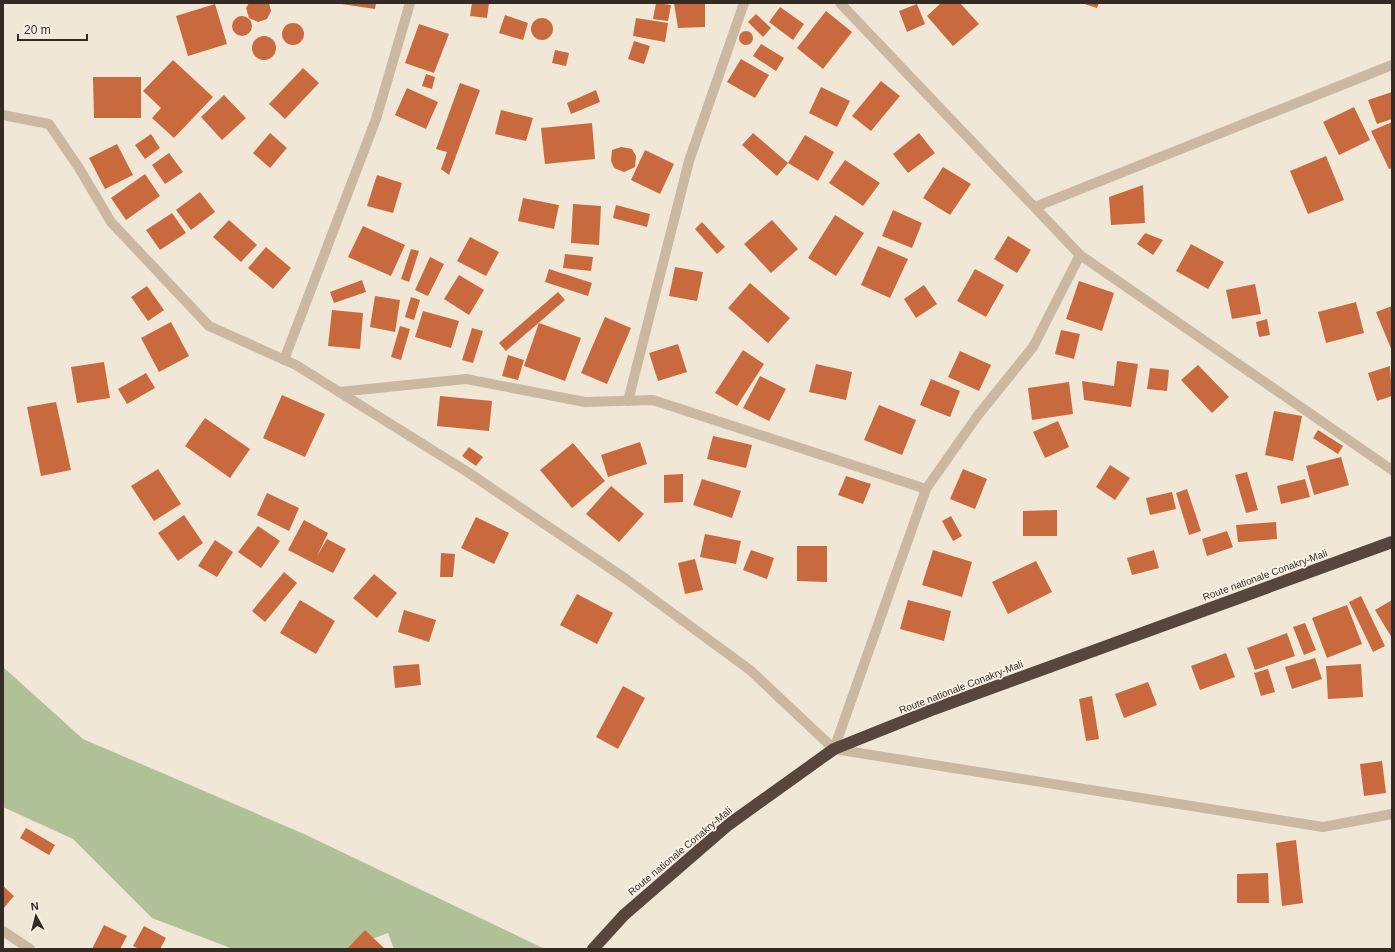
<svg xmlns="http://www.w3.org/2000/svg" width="1395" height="952" viewBox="0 0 1395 952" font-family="Helvetica,sans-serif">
	<rect width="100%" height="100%" fill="#f1e7d7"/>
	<polygon fill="#b0c197" points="3,667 83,739 304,834 545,949 394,949 388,933 346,949 233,949 152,918 73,839 3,807"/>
	<g fill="#c96a3e">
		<polygon points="249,3 269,3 271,11 267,19 258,22 249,18 246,8"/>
		<polygon points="335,3 376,3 375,9"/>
		<polygon points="472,3 489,3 487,18 470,16"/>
		<polygon points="656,3 671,5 668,21 653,19"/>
		<polygon points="674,3 705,3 705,27 678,28"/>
		<polygon points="941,3 960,3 979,24 953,46 927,16"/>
		<polygon points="1081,3 1099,3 1097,8"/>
		<polygon points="215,4 227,44 188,56 176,16"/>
		<polygon points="917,4 925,24 907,32 899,11"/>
		<polygon points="780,7 804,24 793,40 769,22"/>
		<polygon points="826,11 852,32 823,69 797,48"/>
		<polygon points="756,14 771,28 763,37 748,22"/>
		<polygon points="505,15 528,23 523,40 499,33"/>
		<circle cx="242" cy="26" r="10"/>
		<circle cx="542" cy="29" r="11"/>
		<polygon points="636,18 668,23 665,42 633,36"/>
		<circle cx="293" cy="34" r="11"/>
		<polygon points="419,24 449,34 434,73 405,63"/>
		<circle cx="746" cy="38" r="7"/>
		<circle cx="264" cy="48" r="12"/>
		<polygon points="634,41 650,46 644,64 628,59"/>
		<polygon points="761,44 784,58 776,71 753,56"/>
		<polygon points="555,50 569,53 566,66 552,63"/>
		<polygon points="741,59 769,75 755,98 727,82"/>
		<polygon points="173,60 213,97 174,138 152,118 161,108 143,91"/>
		<polygon points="303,68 319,83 285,119 269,104"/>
		<polygon points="426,74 435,77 432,89 422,86"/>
		<polygon points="93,77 141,77 141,118 94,118"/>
		<polygon points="881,81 900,96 871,131 852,116"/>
		<polygon points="460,83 480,90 449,175 441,169 447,152 436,149"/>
		<polygon points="821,87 850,101 837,127 809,113"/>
		<polygon points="407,88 438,102 426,129 395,115"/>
		<polygon points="596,90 600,102 571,114 567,103"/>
		<polygon points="1392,92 1392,119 1377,124 1368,100"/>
		<polygon points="224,95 246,118 222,140 201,117"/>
		<polygon points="1354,107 1370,140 1339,155 1323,122"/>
		<polygon points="501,110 533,118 526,141 495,134"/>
		<polygon points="1392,122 1392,168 1389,169 1371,131"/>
		<polygon points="592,123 595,159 545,164 541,128"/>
		<polygon points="270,133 287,148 270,168 253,153"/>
		<polygon points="753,133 788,163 805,135 834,152 818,181 788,163 777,176 742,145"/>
		<polygon points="919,133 935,153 908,173 893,154"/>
		<polygon points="151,134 160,148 145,159 135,145"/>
		<polygon points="117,144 133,175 105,189 89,158"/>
		<polygon points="621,147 632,149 636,156 635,167 624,172 614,168 611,161 612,150"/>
		<polygon points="645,150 674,164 660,194 631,180"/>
		<polygon points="169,153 183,172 165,184 152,165"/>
		<polygon points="1326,156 1344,200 1308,214 1290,171"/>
		<polygon points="845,160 880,183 863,206 829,183"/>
		<polygon points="943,167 971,184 950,215 923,198"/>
		<polygon points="145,174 160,196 126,220 111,198"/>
		<polygon points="377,175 402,183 393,213 367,206"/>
		<polygon points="1143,185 1145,223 1111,225 1109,197"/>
		<polygon points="200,192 215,212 191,230 176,210"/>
		<polygon points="523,198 559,205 554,229 518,221"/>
		<polygon points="573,204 601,206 599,245 571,243"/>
		<polygon points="616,205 650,214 647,227 613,218"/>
		<polygon points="893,210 922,223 912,248 882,236"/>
		<polygon points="172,213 186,233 160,250 146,230"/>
		<polygon points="835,215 864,233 836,276 808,258"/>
		<polygon points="229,220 257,245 241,262 213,237"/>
		<polygon points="772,220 798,249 771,273 744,244"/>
		<polygon points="702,222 725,247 717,254 695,229"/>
		<polygon points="363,226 405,245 391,276 348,257"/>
		<polygon points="1145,233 1163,240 1153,255 1137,244"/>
		<polygon points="1008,236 1031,250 1017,273 994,259"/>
		<polygon points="470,237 499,252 486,276 457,261"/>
		<polygon points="1191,244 1224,262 1208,289 1176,271"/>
		<polygon points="878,246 908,259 890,298 861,285"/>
		<polygon points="266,247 291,268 273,289 248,268"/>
		<polygon points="411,249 419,251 409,282 401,279"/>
		<polygon points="565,254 593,257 591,271 563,268"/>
		<polygon points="430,257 444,264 428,296 415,290"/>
		<polygon points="675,267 703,272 697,301 669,296"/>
		<polygon points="549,269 592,283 588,296 545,282"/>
		<polygon points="975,269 1004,285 986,317 957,301"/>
		<polygon points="459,275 484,290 469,315 444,299"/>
		<polygon points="362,280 366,292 334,303 330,292"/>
		<polygon points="1079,281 1114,293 1102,331 1066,319"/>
		<polygon points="750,283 790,318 768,343 728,308"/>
		<polygon points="1255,284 1261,314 1232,319 1226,290"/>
		<polygon points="924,285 937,304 916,318 904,299"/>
		<polygon points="147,286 164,310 148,321 131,297"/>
		<polygon points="558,292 565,300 506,351 499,343"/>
		<polygon points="375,296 400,300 395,332 370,327"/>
		<polygon points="411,297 420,300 414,320 405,317"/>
		<polygon points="1356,302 1364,333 1326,343 1318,312"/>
		<polygon points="1392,306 1392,351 1376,312"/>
		<polygon points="332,310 363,313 360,349 328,346"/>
		<polygon points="423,311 459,321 451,348 415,337"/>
		<polygon points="605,317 631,328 607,384 581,373"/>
		<polygon points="1267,319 1270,335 1259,337 1256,322"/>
		<polygon points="171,322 189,356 159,372 141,338"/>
		<polygon points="539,323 581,338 565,381 524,366"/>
		<polygon points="400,326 410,329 401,360 391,357"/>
		<polygon points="472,328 483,331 473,363 462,360"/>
		<polygon points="1061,330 1080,334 1074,359 1055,354"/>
		<polygon points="678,344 687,372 658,381 649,353"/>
		<polygon points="743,350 764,364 737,406 715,393"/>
		<polygon points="960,351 991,365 979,391 948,377"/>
		<polygon points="508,355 524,360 518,380 502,376"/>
		<polygon points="1117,361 1138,364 1131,407 1084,400 1082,381 1114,386"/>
		<polygon points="104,362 110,398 77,403 71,367"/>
		<polygon points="816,364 852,372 846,400 809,392"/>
		<polygon points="1198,365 1229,397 1212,413 1181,380"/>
		<polygon points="1390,366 1392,396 1377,401 1368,373"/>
		<polygon points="1150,368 1169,370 1167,391 1147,389"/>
		<polygon points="146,373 155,388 127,404 118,389"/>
		<polygon points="760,376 786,389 769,421 743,408"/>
		<polygon points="931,379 960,391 950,417 920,405"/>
		<polygon points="1069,382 1073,414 1032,420 1028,388"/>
		<polygon points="282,395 325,414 305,457 263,438"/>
		<polygon points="440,396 492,401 489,431 437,426"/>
		<polygon points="56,402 71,470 41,476 27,407"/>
		<polygon points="879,405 916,420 902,455 864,440"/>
		<polygon points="1274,411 1302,416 1293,461 1265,455"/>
		<polygon points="205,418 250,449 230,478 185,446"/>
		<polygon points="1058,421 1069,447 1045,458 1033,432"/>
		<polygon points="1318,430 1343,446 1338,454 1313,438"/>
		<polygon points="713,436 752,445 746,468 707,459"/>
		<polygon points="640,442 647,464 608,477 601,455"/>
		<polygon points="573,443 605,481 572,508 540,470"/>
		<polygon points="469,447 483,457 476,466 462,456"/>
		<polygon points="1341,457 1349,485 1314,495 1306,466"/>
		<polygon points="1110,465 1130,478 1115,500 1096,487"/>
		<polygon points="158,469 181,504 154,521 131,486"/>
		<polygon points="963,469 987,479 975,509 950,499"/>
		<polygon points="1247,472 1258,510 1246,513 1235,475"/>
		<polygon points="683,474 683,502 664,503 664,475"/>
		<polygon points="846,476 871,484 863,504 838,495"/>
		<polygon points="702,479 741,491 732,518 693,505"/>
		<polygon points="1305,479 1310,497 1281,504 1277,486"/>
		<polygon points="611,486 644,514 619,542 586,514"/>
		<polygon points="1187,489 1201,531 1189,535 1176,493"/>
		<polygon points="1172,492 1176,509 1150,515 1146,498"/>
		<polygon points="267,493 299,508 289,531 257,515"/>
		<polygon points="1057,510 1057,536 1023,536 1023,511"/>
		<polygon points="184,515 203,543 178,561 158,533"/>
		<polygon points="951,516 962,536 953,541 942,521"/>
		<polygon points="476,517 509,533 494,564 461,548"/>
		<polygon points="304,520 328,533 317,556 327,539 346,549 333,573 288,550"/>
		<polygon points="1276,522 1277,539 1238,542 1236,525"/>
		<polygon points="258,526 280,541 261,568 238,552"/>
		<polygon points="1227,531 1233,547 1207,556 1202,539"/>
		<polygon points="705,534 741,541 736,564 700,557"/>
		<polygon points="215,540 233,552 217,577 198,566"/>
		<polygon points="797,546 827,546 827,582 797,581"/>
		<polygon points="751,550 774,558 767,579 743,570"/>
		<polygon points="933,550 972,562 962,597 922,585"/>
		<polygon points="1154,550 1159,568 1132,575 1127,558"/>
		<polygon points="441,553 455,554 453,577 440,577"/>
		<polygon points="695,559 703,590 685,594 678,563"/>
		<polygon points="1036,561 1052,592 1008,614 992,582"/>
		<polygon points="284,572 297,583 265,622 252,611"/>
		<polygon points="374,574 397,593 377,618 353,598"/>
		<polygon points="577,594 613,613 597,644 560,625"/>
		<polygon points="1361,596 1385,646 1373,652 1349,602"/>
		<polygon points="300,600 335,621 316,654 280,633"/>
		<polygon points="908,600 951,611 944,641 900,629"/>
		<polygon points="1392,600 1392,638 1375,610"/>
		<polygon points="1347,605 1362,644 1327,658 1312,618"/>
		<polygon points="404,610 436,620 429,642 398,632"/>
		<polygon points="1305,623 1316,650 1304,655 1293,627"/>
		<polygon points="1287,633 1295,656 1255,670 1247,648"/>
		<polygon points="1226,653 1235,677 1200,690 1191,666"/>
		<polygon points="1315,658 1322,679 1292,689 1285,667"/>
		<polygon points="419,664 421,685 395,688 393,666"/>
		<polygon points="1361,664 1363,697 1328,699 1326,666"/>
		<polygon points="1268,669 1275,692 1261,696 1254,673"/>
		<polygon points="1148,682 1157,705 1124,718 1115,694"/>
		<polygon points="623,686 645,698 618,749 596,737"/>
		<polygon points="1092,696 1099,739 1086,741 1079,699"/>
		<polygon points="1382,761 1386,793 1364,796 1360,764"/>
		<polygon points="26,828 55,845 49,855 20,838"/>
		<polygon points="1296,840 1303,903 1282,906 1276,843"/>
		<polygon points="1268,873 1269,903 1237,903 1237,874"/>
		<polygon points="3,886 14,896 3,909"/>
		<polygon points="104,925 127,936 120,949 92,949"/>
		<polygon points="144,926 166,938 160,949 139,949 133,946"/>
		<polygon points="365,930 385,949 347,949"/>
	</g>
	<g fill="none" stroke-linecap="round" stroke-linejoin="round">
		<g stroke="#cab8a3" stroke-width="10">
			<polyline points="840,3 1080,255 1392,470"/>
			<polyline points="3,115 49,124 79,168 111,222 209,326 296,365 469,473 626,579 750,670 834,749 926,489 978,415 1033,347 1080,255"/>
			<polyline points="1035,207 1392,65"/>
			<polyline points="284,360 376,119 410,3"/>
			<polyline points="339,392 466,379 585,402 653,400 926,489"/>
			<polyline points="628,401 689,161 744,3"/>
			<polyline points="834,749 1323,827 1392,814"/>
			<polyline points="3,931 30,949"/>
		</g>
		<polyline stroke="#56463c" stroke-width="12" points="593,949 624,915 728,825 834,749 934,709 1392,542"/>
	</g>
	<g text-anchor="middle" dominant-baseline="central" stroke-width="3.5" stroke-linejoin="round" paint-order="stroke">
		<g font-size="10" fill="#342b25" stroke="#f9f1e4">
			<text transform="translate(1265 575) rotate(-20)">Route nationale Conakry-Mali</text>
			<text transform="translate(961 687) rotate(-21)">Route nationale Conakry-Mali</text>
			<text transform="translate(680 851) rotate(-40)">Route nationale Conakry-Mali</text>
		</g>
	</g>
	<rect width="1395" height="952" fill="none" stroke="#342b25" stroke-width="8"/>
	<g transform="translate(36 916) rotate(353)" stroke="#f9f1e4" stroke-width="3" paint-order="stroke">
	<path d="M0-3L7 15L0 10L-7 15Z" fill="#342b25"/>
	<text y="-6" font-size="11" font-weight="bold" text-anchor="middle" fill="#342b25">N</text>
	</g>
	<path d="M18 34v6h69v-6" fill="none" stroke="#342b25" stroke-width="2"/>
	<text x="24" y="34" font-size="12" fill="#342b25" stroke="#f9f1e4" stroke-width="3" paint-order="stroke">20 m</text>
</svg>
